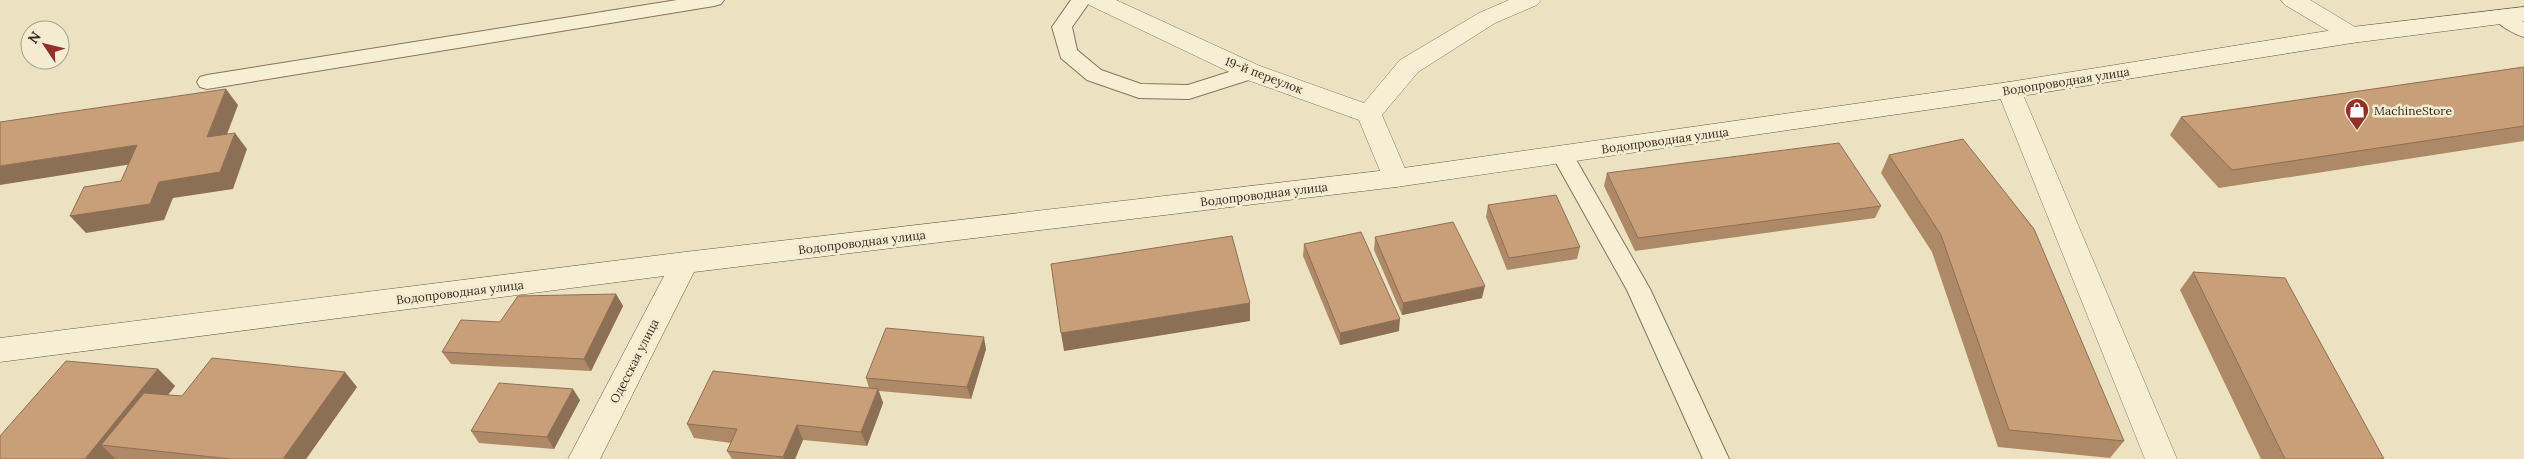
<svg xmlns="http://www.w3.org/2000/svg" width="2524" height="459" viewBox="0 0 2524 459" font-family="Lora,serif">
	<rect width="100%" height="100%" fill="#ece2c2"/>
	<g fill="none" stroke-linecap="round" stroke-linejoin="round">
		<g stroke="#85745a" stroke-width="2">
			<g id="lane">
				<polygon points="677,0 724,0 721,4 714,6 207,89 200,87 197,82 200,77 207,75"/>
				<polygon points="1071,0 1091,0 1072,27 1077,50 1101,70 1141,84 1188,85 1251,65 1258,67 1261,72 1258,77 1189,99 1139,98 1087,80 1061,58 1052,27"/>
				<path d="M2503 11 2524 22V37C2514 34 2499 26 2493 17L2496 13Z"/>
				<polygon points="1562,147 1570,149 1650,289 1729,459 1703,459 1627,290 1551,154 1554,149"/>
			</g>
		</g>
		<g stroke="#85745a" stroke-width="1">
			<g id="street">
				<polygon points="1085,0 1116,0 1260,66 1364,103 1400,60 1479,13 1509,0 1541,0 1537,5 1495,23 1418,72 1382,115 1409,178 1405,185 1396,187 1387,185 1383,178 1359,120 1242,78 1089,5"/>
				<polygon points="2281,0 2310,0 2360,30 2364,35 2360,40 2352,43 2344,40 2285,5"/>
				<polygon points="2009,82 2018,84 2021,90 2177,459 2145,459 1997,90 2000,84"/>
			</g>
		</g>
		<g stroke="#67553d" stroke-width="1">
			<polygon id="secondary" points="2524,7 2524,21 2352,43 2009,98 1396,187 694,272 600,459 568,459 664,276 0,362 0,338 685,252 1396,169 2009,82 2352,27"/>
		</g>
		<use href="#lane" fill="#f7efd5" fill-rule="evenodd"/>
		<use href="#street" fill="#f7efd5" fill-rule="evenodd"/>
		<use href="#secondary" fill="#f7efd5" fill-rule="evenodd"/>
	</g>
	<g fill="#ad8968">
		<polygon points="2524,67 2524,141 2219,188 2170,135 2181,117"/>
		<polygon points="1889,155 2124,441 2110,458 1998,447 1932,252 1881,173"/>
		<polygon points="1607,173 1881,206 1875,218 1635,251 1604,186"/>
		<polygon points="1488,205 1580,247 1577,259 1507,270 1486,217"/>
		<polygon points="1375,237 1482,298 1402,315 1374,250"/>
		<polygon points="1304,244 1399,331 1340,345 1303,256"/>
		<polygon points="2193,272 2384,459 2261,459 2180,290"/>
		<polygon points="616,294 623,306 591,371 451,364 442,352 500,322"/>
		<polygon points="986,349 971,399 879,391 883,403 867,446 803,440 795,459 732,459 727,451 731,443 694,438 687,424 869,388 866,378"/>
		<polygon points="158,369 175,386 168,395 182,396 357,387 306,459 0,459"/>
		<polygon points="580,400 554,449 479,443 471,431"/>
	</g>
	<g fill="#8d6f55">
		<polygon points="226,89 238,105 220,153 207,137"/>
		<polygon points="235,133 247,149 233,189 173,198 164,220 86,233 70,216 159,182"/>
		<polygon points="137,145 151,161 0,185 0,166"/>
		<polygon points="1485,286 1482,298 1402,315 1403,303"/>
		<polygon points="616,294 623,306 591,371 584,359"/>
		<polygon points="1250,303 1250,321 1064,351 1061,333"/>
		<polygon points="1400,319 1399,331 1340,345 1340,333"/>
		<polygon points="984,337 986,349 971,399 967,387"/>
		<polygon points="158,369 175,386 126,448 101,445 116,459 85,459"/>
		<polygon points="345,372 357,387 306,459 283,459"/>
		<polygon points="573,389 580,400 554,449 547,437"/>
		<polygon points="878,389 883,403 867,446 861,432"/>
		<polygon points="797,425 803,440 795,459 784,459 783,457"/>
	</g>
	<g fill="#c99f79" stroke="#8d6f55">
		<polygon points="2524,67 2524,126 2232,170 2181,117"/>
		<polygon points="226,89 207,137 235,133 220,172 159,182 150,204 70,216 84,187 121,181 137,145 0,166 0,122"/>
		<polygon points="1963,139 2034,229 2124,441 2009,430 1941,235 1889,155"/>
		<polygon points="1839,143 1881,206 1638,238 1607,173"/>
		<polygon points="1556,195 1580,247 1509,258 1488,205"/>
		<polygon points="1453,222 1485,286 1403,303 1375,237"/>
		<polygon points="1361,232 1400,319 1340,333 1304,244"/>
		<polygon points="1232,236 1250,303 1061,333 1051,264"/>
		<polygon points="2193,272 2285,278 2384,459 2285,459"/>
		<polygon points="616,294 584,359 442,352 461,320 500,322 518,296"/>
		<polygon points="886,328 984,337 967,387 866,378"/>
		<polygon points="212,358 345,372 283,459 231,459 101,445 144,393 182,396"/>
		<polygon points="66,361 158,369 85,459 0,459 0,436"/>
		<polygon points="713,371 878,389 861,432 797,425 783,457 727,451 737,429 687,424"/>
		<polygon points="499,383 573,389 547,437 471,431"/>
	</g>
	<defs>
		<g id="shop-pin" transform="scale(1.25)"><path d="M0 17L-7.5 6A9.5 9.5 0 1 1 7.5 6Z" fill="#92312c" stroke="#f4ecd2"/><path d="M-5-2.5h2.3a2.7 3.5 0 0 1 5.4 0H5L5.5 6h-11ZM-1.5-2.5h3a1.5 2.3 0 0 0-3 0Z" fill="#fff"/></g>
	</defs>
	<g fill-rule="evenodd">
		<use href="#shop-pin" x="2357" y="110"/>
	</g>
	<g text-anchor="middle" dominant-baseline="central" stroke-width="5" stroke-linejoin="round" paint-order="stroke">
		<g font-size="12" fill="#362b1e" stroke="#f4ecd2">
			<text transform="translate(1264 75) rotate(21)">19-й переулок</text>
			<text transform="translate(2066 81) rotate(-9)">Водопроводная улица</text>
			<text transform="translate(1665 140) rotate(-8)">Водопроводная улица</text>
			<text transform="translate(1264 194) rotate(-7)">Водопроводная улица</text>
			<text transform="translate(862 242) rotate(-7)">Водопроводная улица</text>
			<text transform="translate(460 292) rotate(-7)">Водопроводная улица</text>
			<text transform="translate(634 361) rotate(-63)">Одесская улица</text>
		</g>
		<g font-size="12" fill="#362b1e" stroke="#f4ecd2" text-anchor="start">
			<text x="2374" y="110">MachineStore</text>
		</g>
	</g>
	<g transform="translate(45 45) rotate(305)"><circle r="24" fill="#f4ecd2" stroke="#a89f8a"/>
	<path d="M0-4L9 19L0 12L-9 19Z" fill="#92312c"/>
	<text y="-8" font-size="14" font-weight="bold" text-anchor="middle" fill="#362b1e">N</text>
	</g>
</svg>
